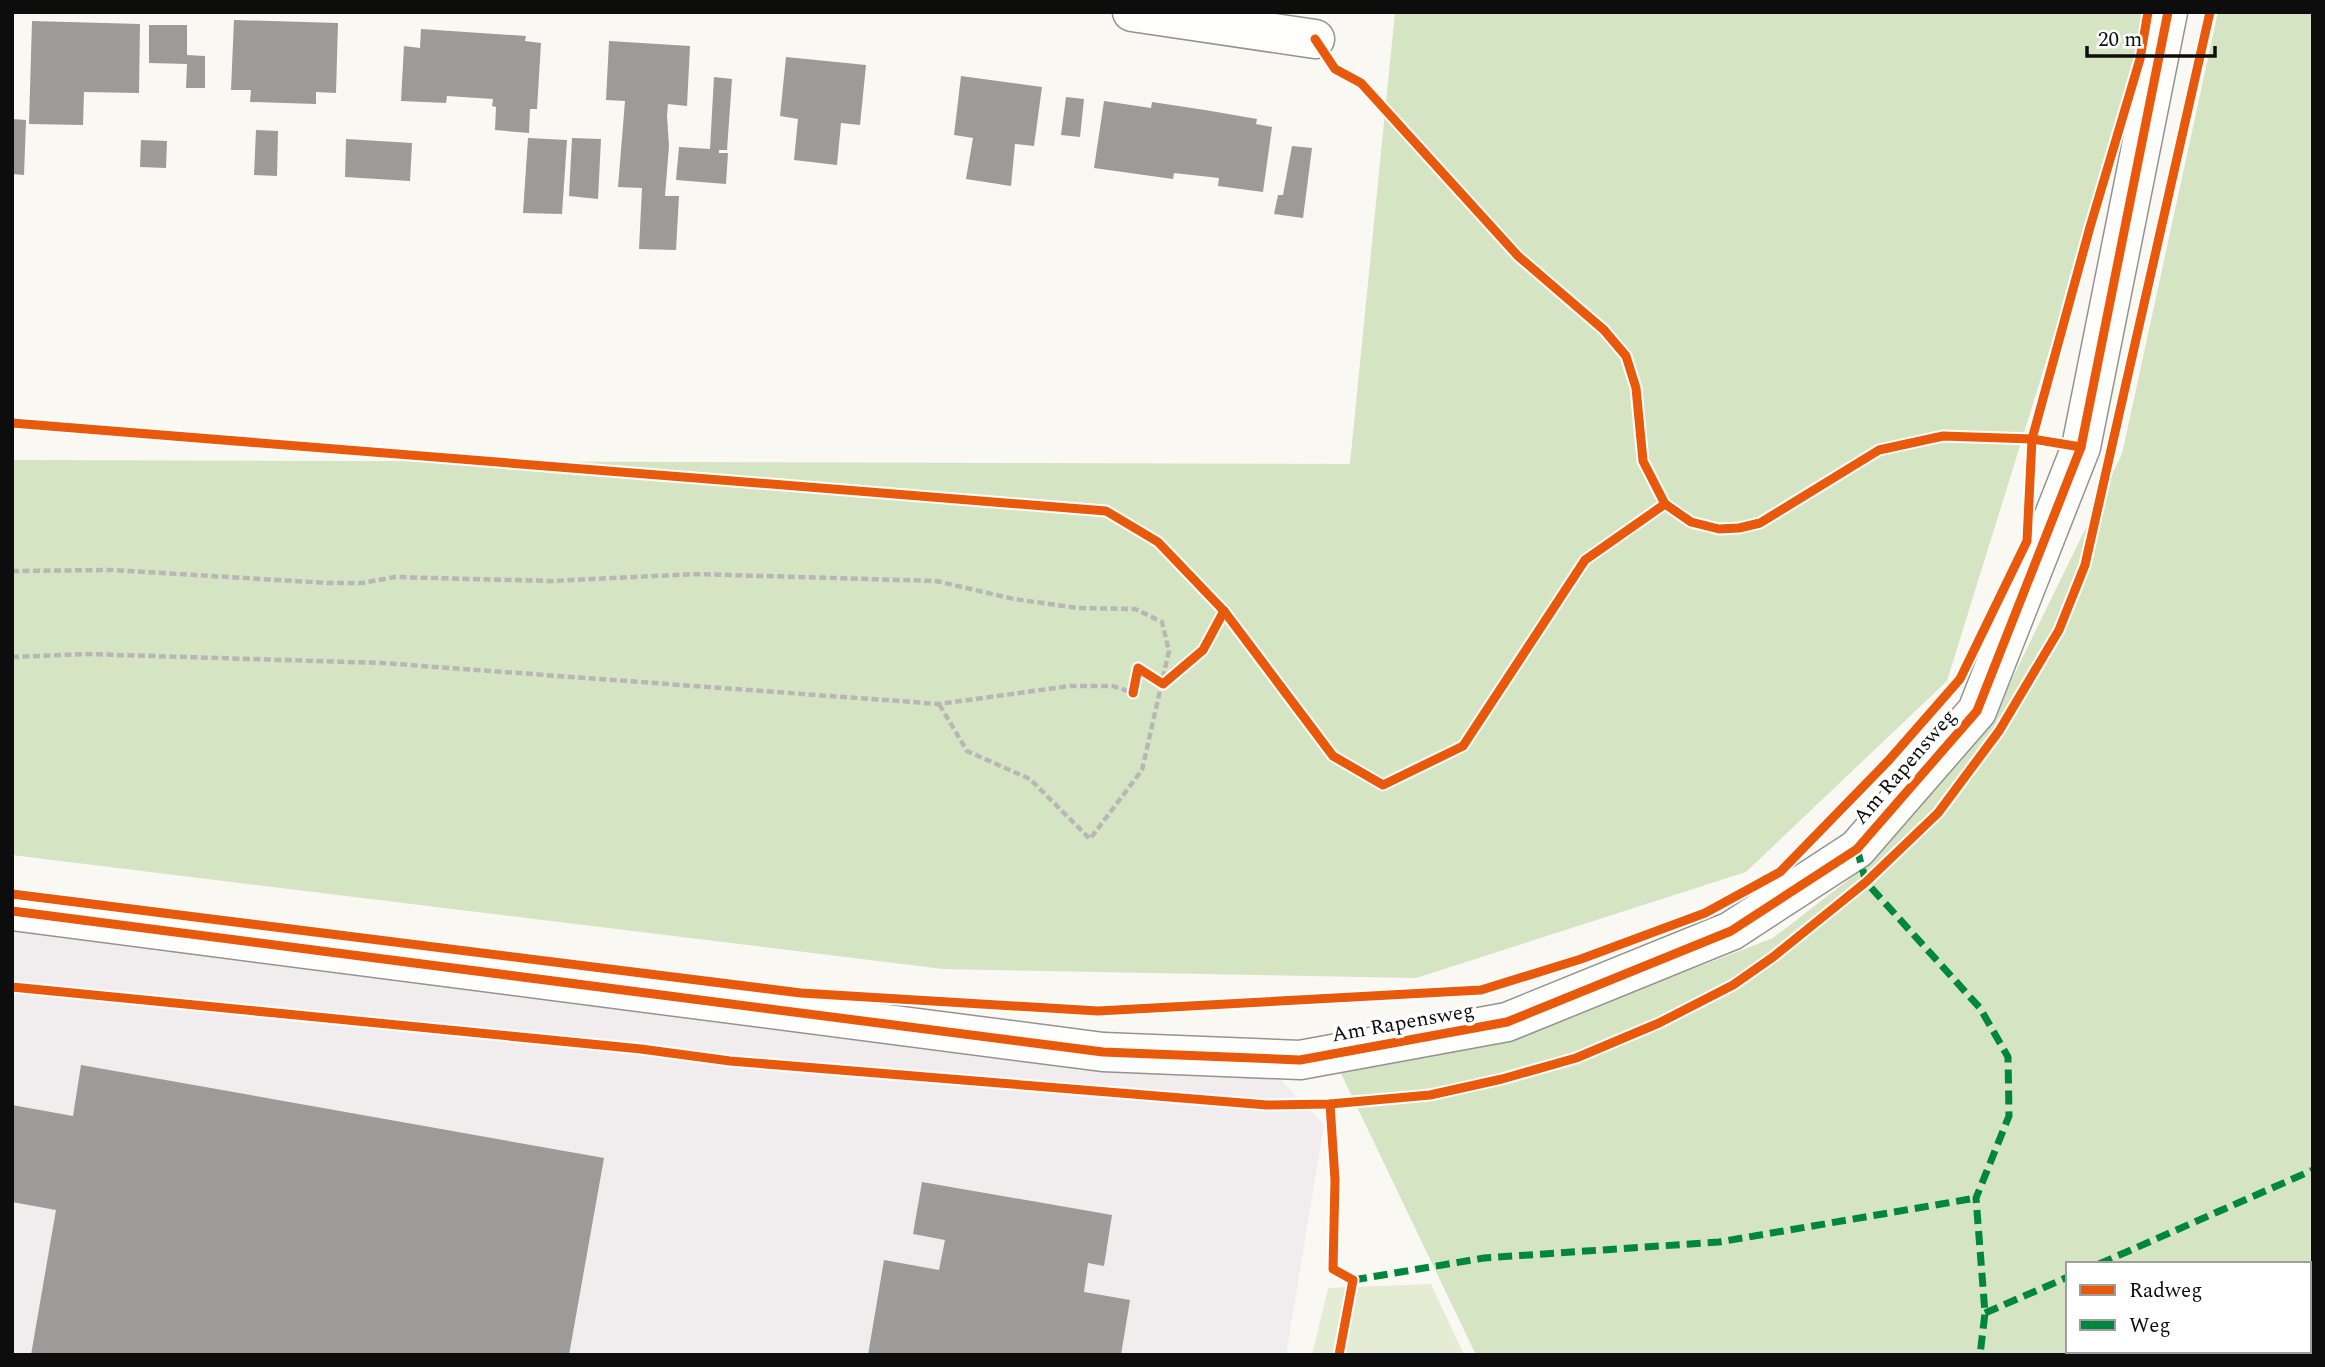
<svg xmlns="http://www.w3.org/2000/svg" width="2325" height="1367" viewBox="0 0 2325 1367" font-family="Spectral,serif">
	<rect width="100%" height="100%" fill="#faf8f2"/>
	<polygon fill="#f1ecee" points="12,911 1278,1077 1324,1125 1286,1355 12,1355"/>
	<polygon fill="#e4edd4" points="1431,1284 1464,1355 1312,1355 1328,1288"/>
	<g fill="#d5e4c3" fill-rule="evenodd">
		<polygon points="1395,12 2146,12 2140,59 1947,681 1746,872 1416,978 943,969 12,855 12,460 1350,464"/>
		<path d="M2218 12H2313V1355H1476L1335 1061 1511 1039 1773 938 1870 863 1991 722 2122 454ZM2068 1264H2309V1351H2068Z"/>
	</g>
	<g fill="#9d9b97">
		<polygon points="234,20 338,23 336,93 316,92 316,104 250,102 251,90 231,90"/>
		<polygon points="32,21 140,24 139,93 84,92 83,125 29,124"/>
		<polygon points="149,25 187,25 187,55 205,56 205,88 186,88 187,64 149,63"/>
		<polygon points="421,29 526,36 525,41 541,43 537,109 530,109 529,133 495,130 496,107 492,106 493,99 447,96 446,103 401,101 404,46 420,48"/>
		<polygon points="609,41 690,46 687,106 668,104 667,116 669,146 665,196 679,196 676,250 639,249 642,188 618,187 625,101 606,100"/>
		<polygon points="786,57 866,65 860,125 841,123 837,165 794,160 798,119 780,116"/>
		<polygon points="961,76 1042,87 1034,146 1015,144 1011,186 966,179 973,138 954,135"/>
		<polygon points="714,77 732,79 727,150 719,150 719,153 728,153 726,184 676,180 679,147 710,149"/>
		<polygon points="1066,97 1084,99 1080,137 1061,135"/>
		<polygon points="1104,101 1151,108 1152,102 1205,110 1257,119 1256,124 1272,127 1263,192 1218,186 1219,178 1174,173 1173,179 1094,168"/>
		<polygon points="12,119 26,120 24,175 12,174"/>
		<polygon points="256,130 278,131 277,176 254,175"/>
		<polygon points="528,138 567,140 562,214 523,213"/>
		<polygon points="572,138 601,139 598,199 569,196"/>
		<polygon points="346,139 412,143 410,181 345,177"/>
		<polygon points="141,140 167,141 166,168 140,167"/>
		<polygon points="1292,146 1312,148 1303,218 1274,214 1278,195 1283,195"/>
		<polygon points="81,1065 604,1158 569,1355 31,1355 56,1210 12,1202 12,1105 73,1116"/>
		<polygon points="922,1182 1112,1215 1104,1266 1088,1263 1084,1292 1130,1300 1121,1355 868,1355 884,1260 939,1270 945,1240 913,1234"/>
	</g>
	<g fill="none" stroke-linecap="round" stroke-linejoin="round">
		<g stroke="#949390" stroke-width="41">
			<g id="street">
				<polyline points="1132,12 1315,39"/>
				<polyline points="12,911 1103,1052 1300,1060 1507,1022 1731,931 1857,849 1977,711 2081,447 2168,12"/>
			</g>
		</g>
		<g stroke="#b8b7b6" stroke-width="4.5" stroke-dasharray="7 3.5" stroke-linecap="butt">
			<polyline points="12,571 112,570 328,583 362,583 395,577 551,581 696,574 936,581 1014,599 1077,608 1135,609 1162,622 1169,651 1142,770 1090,839 1030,779 967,751 939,704"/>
			<polyline points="12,657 87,654 382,663 939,704 1070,686 1113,686 1133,693 1138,668 1163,684 1203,650 1224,611"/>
		</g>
		<use href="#street" stroke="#fefefd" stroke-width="38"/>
		<g stroke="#00873e" stroke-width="7" stroke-dasharray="14 7" stroke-linecap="butt">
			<polyline points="1857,849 1866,882 1980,1008 2008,1057 2009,1116 1976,1198 1985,1313 1980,1355"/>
			<polyline points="2099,1264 2313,1170"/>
			<polyline points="1353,1280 1484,1258 1719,1242 1976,1198"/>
			<polyline points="1985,1313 2068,1277"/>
		</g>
		<g stroke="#fff" stroke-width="13">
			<g id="cycleway">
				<polyline points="1315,39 1335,69 1361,83 1518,256 1604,330 1626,356 1636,388 1643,461 1665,504 1691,522 1719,529 1739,528 1760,523 1879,450 1943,436 2032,439 2081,447"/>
				<polyline points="12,423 1106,511 1158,542 1224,611 1333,756 1383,785 1463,746 1585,560 1665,504"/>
				<polyline points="1133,693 1138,668 1163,684 1203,650 1224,611"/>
				<polyline points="12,894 801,993 1098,1011 1481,990 1581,959 1705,913 1780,872 1889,760 1960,679 2027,541 2032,439 2090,227 2140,59 2148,12"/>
				<polyline points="12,911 1103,1052 1300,1060 1507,1022 1731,931 1857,849 1977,711 2081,447 2168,12"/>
				<polyline points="12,987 641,1049 730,1061 1267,1105 1330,1104 1430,1095 1502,1079 1576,1058 1659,1023 1733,985 1773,957 1866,882 1938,813 1999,731 2059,630 2085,565 2210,12"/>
				<polyline points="1330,1104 1335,1180 1333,1269 1353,1280 1339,1355"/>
			</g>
		</g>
		<use href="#cycleway" stroke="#e8590c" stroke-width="9"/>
	</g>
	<g text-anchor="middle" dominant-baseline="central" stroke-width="7" stroke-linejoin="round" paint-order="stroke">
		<g font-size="21" fill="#0d0d0d" stroke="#fff">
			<text transform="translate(1905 767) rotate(-49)">Am Rapensweg</text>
			<text transform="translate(1403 1023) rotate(-10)">Am Rapensweg</text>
		</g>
	</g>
	<rect width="2325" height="1367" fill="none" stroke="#0d0d0d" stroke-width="28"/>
	<rect x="2066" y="1262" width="245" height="91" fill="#ffffff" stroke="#9e9e9e" stroke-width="2"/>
	<rect x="2080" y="1285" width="35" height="10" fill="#e8590c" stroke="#9e9e9e" stroke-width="2"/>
	<text x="2129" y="1297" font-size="21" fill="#0d0d0d">Radweg</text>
	<rect x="2080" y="1320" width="35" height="10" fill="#00873e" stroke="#9e9e9e" stroke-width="2"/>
	<text x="2129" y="1332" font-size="21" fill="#0d0d0d">Weg</text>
	<path d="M2087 46v10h128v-10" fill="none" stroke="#0d0d0d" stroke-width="3.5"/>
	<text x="2098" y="46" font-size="21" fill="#0d0d0d" stroke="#ffffff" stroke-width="5" paint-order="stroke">20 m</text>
</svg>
